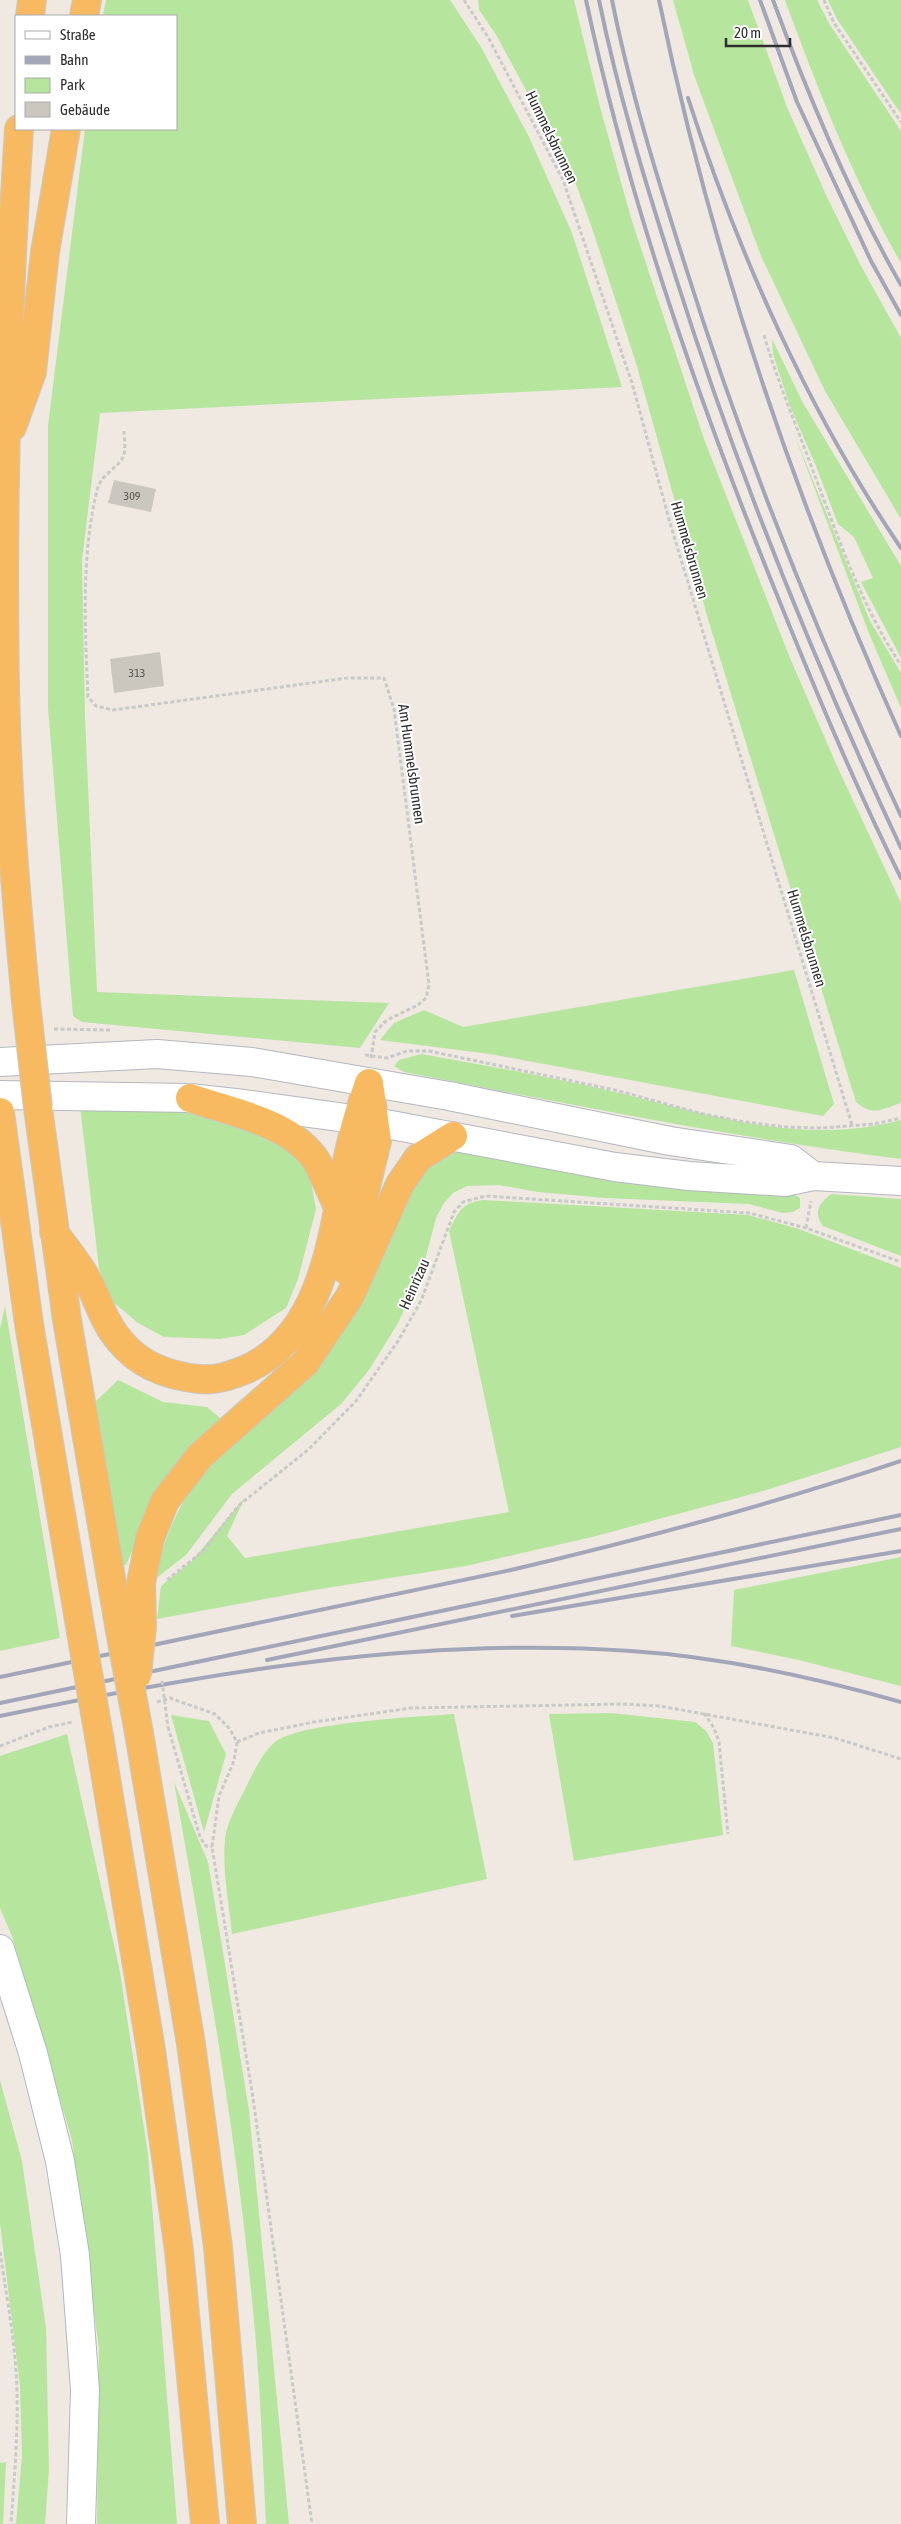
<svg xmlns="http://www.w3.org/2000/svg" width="901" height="2524" viewBox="0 0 901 2524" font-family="'Asap Condensed',sans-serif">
	<rect width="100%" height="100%" fill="#efe9e1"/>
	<g fill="#b6e59e">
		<polygon points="106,0 450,0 481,47 529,137 572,233 622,387 100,413 82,560 85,717 97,992 389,1003 360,1048 82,1022 73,1016 48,708 48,426 85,129 176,129 176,16 103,16"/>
		<path d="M478 0H574L600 107 631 218 704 439 790 658 837 766 901 903V1103C882 1109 873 1117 856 1102L708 619 636 363 591 225 573 176 495 33 479 10Z"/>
		<polygon points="673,0 748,0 787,107 826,195 861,266 901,338 901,519 825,391 761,256 695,78"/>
		<path d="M785 0H817L830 25 901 131V263C853 179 818 90 785 0Z"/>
		<polygon points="828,0 901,0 901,114 837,19"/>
		<polygon points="772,339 803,403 901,566 901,658 861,582 873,578 854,537 838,524 816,466 790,406 773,354"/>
		<polygon points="793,431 870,621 901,673 901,708 868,631"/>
		<polygon points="794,970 834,1104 823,1116 490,1054 380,1040 394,1023 424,1010 463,1027"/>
		<path d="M421 1054C483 1065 546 1076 607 1090 705 1113 799 1147 901 1120V1159C734 1138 569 1104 404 1072L394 1066 399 1060Z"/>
		<polygon points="80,1106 180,1107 274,1134 309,1170 316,1209 298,1279 286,1308 244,1335 220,1339 164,1337 138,1323 112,1301 99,1268"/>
		<path d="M460 1151 787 1190 800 1198V1208L793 1212 783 1213 749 1204 605 1198 538 1192 499 1185 467 1186 453 1193 444 1203 436 1218 422 1271 398 1323 369 1370 341 1404 232 1494 186 1555 154 1580C160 1555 168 1531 180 1508 214 1445 289 1402 334 1345L421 1171 445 1155Z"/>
		<path d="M831 1194 901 1199V1256L823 1226C813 1213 819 1203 831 1194Z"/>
		<path d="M484 1200 748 1215 799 1229 901 1268V1447L763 1491 592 1537 466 1566 314 1590 157 1619 161 1586 192 1561 245 1497 227 1536 245 1558 509 1512 449 1231C459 1211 461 1203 484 1200Z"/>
		<polygon points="5,1306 60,1638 0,1651 0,1329"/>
		<path d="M118 1380 163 1402 207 1407 221 1419C189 1448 163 1476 146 1516 138 1532 134 1551 125 1566L121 1560 96 1401Z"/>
		<polygon points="901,1557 901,1686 799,1660 731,1646 734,1590"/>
		<polygon points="611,1713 695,1722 706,1731 713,1743 723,1835 574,1861 549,1714"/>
		<path d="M454 1714 487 1879 232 1934C229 1903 222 1870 225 1839 227 1820 240 1800 248 1783 254 1770 264 1751 275 1742 301 1722 417 1717 454 1714Z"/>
		<polygon points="171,1715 209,1721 226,1754 204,1832"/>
		<polygon points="67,1734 120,1972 148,2154 177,2524 97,2524 99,2349 72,2140 12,1936 0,1908 0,1756"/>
		<path d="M174 1782 208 1862 249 2110 289 2524H266C263 2464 261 2403 256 2343 240 2155 207 1968 174 1782Z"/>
		<polygon points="0,2080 22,2161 46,2328 49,2470 45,2524 16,2524 22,2456 20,2386 0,2223"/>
		<polygon points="6,2462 3,2524 0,2524 0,2463"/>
	</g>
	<g fill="#cbc7bf">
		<polygon points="114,480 156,489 151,512 108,503"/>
		<polygon points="160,652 164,686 114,693 110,659"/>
	</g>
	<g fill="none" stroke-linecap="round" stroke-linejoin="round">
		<g stroke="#b4b7c1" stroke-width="30">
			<g id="secondary">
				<polyline points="0,1062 157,1054 252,1062 449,1096 670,1141 791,1159 813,1176"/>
				<polyline points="0,1095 190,1098 244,1104 375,1122 615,1167 689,1176 785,1182 813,1176 901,1181"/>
				<polyline points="0,1949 33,2053 60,2161 75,2255 85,2390 81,2524"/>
			</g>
		</g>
		<g stroke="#c9c9c9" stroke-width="30">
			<g id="trunk">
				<polyline points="30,16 32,0"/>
				<polyline points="84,16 87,0"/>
				<path d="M19 129C7 315 2 500 5 686 7 792 16 897 26 1002"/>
				<polyline points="12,427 32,372 45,252 66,129"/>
				<path d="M190 1098C231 1112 293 1123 317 1162 325 1176 331 1193 338 1207"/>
				<polyline points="38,1108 67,1320 120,1631"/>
				<polyline points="0,1112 29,1324 82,1638"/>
				<path d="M54 1232C65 1248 79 1264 88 1281 99 1302 104 1323 120 1341 140 1366 169 1376 199 1379 216 1381 232 1375 247 1369 327 1332 333 1227 349 1152 354 1129 361 1106 369 1083"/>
				<polyline points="346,1270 377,1141 370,1090"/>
				<polyline points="142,1627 141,1583 150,1538 165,1501 200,1456 305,1363 350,1296 400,1184 418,1158 453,1136"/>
				<polyline points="139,1733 191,2044 218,2247 242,2524"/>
				<polyline points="100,1742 151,2050 179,2251 205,2524"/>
			</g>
		</g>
		<g stroke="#c9c9c9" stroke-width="3" stroke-dasharray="4 2.5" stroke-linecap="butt">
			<polyline points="464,0 489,39 563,180 632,383 670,523 852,1125"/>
			<polyline points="824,0 834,23 901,122"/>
			<path d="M764 335C778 383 796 424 813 471 838 536 861 606 901 665"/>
			<path d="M124 431C124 438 126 448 124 454 121 467 102 472 97 490 81 557 85 629 88 697L96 706 113 710 347 678H384L394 709 429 985 426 998 418 1005 387 1020 375 1032 371 1058"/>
			<polyline points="54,1029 110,1030"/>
			<polyline points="365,1055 387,1058 407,1051 429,1051 615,1090 703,1114 745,1122 786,1127 822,1128 874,1124 901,1118"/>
			<polyline points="806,1228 811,1201"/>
			<polyline points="167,1580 203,1551 238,1506 309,1449 356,1401 398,1341 421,1301 454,1212 463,1202 486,1196 749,1213 806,1228 901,1262"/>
			<polyline points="157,1702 170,1698 215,1714 229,1728 237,1742 234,1761 219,1796 212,1847 253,2098 312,2524"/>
			<polyline points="704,1713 714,1728 719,1742 728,1834"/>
			<polyline points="168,1727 200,1837 206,1846 212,1847"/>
			<polyline points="237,1742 259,1733 314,1722 411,1708 623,1704 660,1706 835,1738 901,1759"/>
			<polyline points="0,1746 49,1727 73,1722"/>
			<path d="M0 2252C7 2299 16 2346 17 2393 18 2437 14 2481 11 2524"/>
		</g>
		<use href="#secondary" stroke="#fff" stroke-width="28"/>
		<use href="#trunk" stroke="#f8ba60" stroke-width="28"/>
		<g stroke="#a3a6b8" stroke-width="4">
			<path d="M586 0C629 202 698 399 775 590 814 687 854 784 901 878"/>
			<path d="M599 0C618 93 646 185 675 275 737 471 814 662 901 848"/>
			<path d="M612 0C630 90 657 177 685 265 744 453 818 637 901 816"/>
			<path d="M659 0C711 252 795 501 901 736"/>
			<polyline points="760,0 797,102 871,261 901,315"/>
			<path d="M773 0C809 98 849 194 901 285"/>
			<path d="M688 98C738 253 809 413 901 548"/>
			<polyline points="512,1616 901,1551"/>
			<polyline points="267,1660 901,1529"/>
			<path d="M0 1677 511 1570C643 1539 773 1504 901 1461"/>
			<polyline points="0,1703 901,1515"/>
			<path d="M0 1716C208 1673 418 1636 631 1651 723 1657 813 1677 901 1702"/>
		</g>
		<g stroke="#c9c9c9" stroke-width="30" stroke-linecap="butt">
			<g id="trunk-bridge">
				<polyline points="26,1002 38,1108"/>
				<polyline points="120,1631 139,1733"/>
				<polyline points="82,1638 100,1742"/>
				<polyline points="137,1675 142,1627"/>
			</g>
		</g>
		<polyline stroke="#c9c9c9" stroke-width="3" stroke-dasharray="4 2.5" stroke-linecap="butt" points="162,1681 168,1727"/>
		<use href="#trunk-bridge" stroke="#f8ba60" stroke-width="28"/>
	</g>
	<g text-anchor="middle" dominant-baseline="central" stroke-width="4" stroke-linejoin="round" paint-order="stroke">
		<g font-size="12" fill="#555452">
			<text x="132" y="496">309</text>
			<text x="137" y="673">313</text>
		</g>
		<g font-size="15" fill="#2e2e2e" stroke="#fff">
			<text transform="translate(552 137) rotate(64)">Hummelsbrunnen</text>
			<text transform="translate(690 550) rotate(74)">Hummelsbrunnen</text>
			<text transform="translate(412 764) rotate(82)">Am Hummelsbrunnen</text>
			<text transform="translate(807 938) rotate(73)">Hummelsbrunnen</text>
			<text transform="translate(414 1284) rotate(-66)">Heinrizau</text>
		</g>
	</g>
	<rect x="15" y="15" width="162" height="115" fill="#ffffff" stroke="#ababab"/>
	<rect x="25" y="31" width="25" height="8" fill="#ffffff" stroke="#ababab"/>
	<text x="60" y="40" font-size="15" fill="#2e2e2e">Straße</text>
	<rect x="25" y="56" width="25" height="8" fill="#a3a6b8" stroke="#ababab"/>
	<text x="60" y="65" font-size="15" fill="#2e2e2e">Bahn</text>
	<rect x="25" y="78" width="25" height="15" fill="#b6e59e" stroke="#ababab"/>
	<text x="60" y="90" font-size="15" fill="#2e2e2e">Park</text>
	<rect x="25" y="102" width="25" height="15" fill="#cbc7bf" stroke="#ababab"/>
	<text x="60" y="115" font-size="15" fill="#2e2e2e">Gebäude</text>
	<path d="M726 38v8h64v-8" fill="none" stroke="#2e2e2e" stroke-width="2.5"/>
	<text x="734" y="38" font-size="15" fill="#2e2e2e" stroke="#ffffff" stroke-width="4" paint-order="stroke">20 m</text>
</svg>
